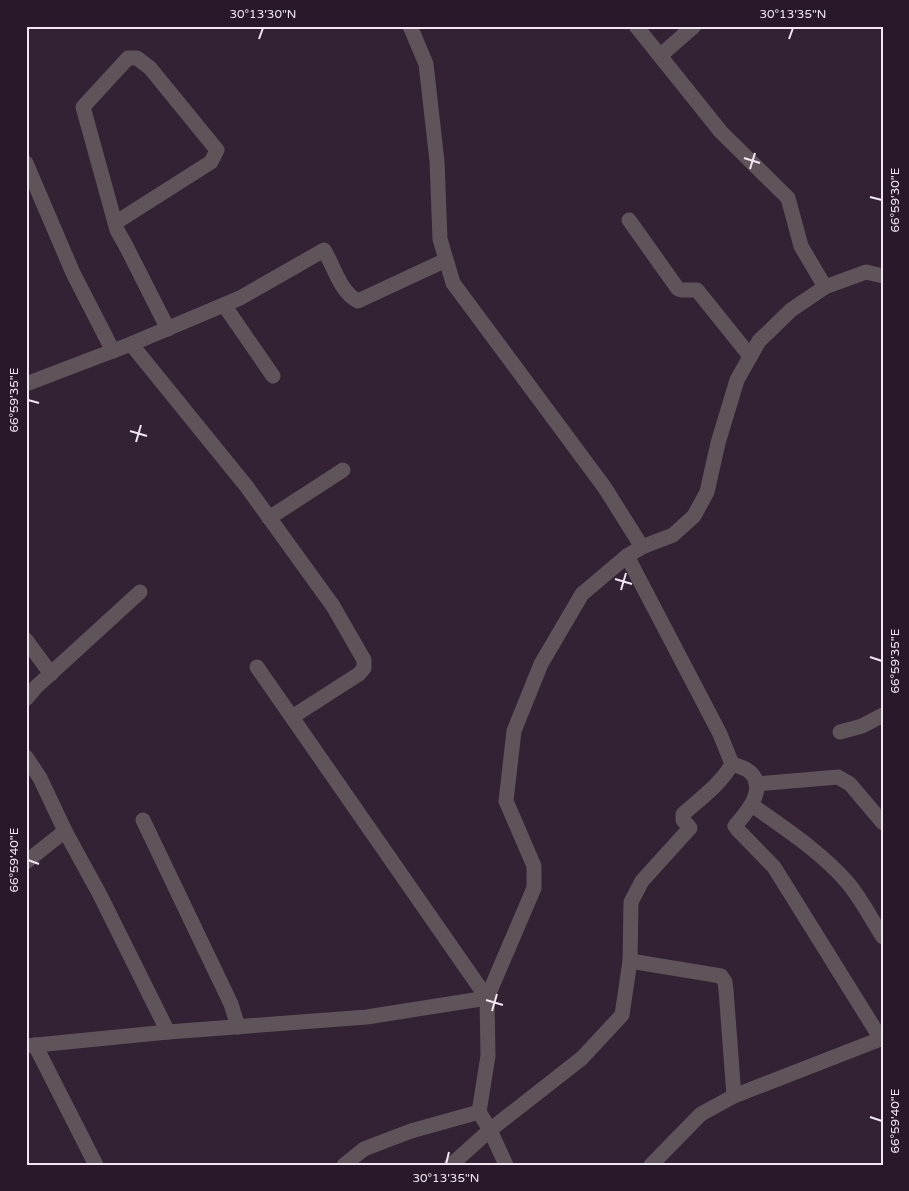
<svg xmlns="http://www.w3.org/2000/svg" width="909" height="1191" viewBox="0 0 909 1191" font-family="'Varela Round',sans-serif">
	<rect width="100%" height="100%" fill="#332134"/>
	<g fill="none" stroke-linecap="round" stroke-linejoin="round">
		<g stroke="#60545b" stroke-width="15">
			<polyline points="410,26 426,64 437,161 440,239 453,283 605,488 642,547"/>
			<polyline points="636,26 721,132 788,198 801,246 825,287"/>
			<polyline points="661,55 694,26"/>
			<polyline points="26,163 73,273 113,351"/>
			<polyline points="629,220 678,289 682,290 697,290 750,356"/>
			<polyline points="115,223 211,162 217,150 150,68 137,58 128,58 83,107 117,230 126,246 168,329"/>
			<polyline points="224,305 273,376"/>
			<polyline points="131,344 247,487 333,606 364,660 364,668 359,674 292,717"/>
			<path d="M26 384 131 344 240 298 324 250C334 266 340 292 358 301L446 260"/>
			<polyline points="269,518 343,470"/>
			<polyline points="26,640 51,674"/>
			<polyline points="26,699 36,687 140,592"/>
			<polyline points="840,732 862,726 883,715"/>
			<polyline points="26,757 40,778 65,831 100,895 168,1032"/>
			<path d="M732 764C738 766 746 768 750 772 768 789 746 813 735 826L738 830 774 867 881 1039"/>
			<polyline points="756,784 838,777 850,784 883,823"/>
			<path d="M752 805C785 829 820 851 847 882 861 898 871 919 883 937"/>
			<polyline points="143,820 231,1004 238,1027"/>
			<polyline points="26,862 65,831"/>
			<polyline points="630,961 721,976 725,982 726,990 734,1096"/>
			<polyline points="35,1045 96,1165"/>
			<polyline points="26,1046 168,1032 367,1017 487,998 257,667"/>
			<polyline points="344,1165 364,1149 411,1131 479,1112"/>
			<path d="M451 1165 490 1130 582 1058 622 1015 630 961 631 902 642 881 690 828 683 820V814C700 799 721 784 732 764L720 734 627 556"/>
			<polyline points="506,1165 490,1130 479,1112 488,1056 487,998 534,888 534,866 506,801 514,731 541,664 582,594 627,556 642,547 673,535 694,516 707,492 718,443 737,380 759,341 791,310 825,287 866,272 883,276"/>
			<polyline points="651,1165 701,1114 734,1096 883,1038"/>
		</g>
	</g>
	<path fill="none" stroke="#f1e6f2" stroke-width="2" d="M259 39 263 28M789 39 793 28M744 158 760 163M750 169 755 153M870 197 882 200M28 400 39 403M130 431 147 436M136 442 141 425M615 579 632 584M621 590 626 573M870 657 882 661M28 860 39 864M486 1000 503 1005M492 1011 497 994M870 1117 882 1121M446 1164 449 1152"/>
	<rect width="909" height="1191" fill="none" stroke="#29182a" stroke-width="55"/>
	<rect x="28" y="28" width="854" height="1136" fill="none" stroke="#f1e6f2" stroke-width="2"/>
	<g font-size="12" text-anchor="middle" fill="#f1e6f2">
		<text x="263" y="18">30°13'30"N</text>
		<text x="793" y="18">30°13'35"N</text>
		<text transform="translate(895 200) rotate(-90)" y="4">66°59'30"E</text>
		<text transform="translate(14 400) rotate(-90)" y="4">66°59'35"E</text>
		<text transform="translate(895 661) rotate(-90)" y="4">66°59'35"E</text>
		<text transform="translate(14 860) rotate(-90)" y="4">66°59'40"E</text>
		<text transform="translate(895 1121) rotate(-90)" y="4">66°59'40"E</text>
		<text x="446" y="1182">30°13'35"N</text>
	</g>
</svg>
